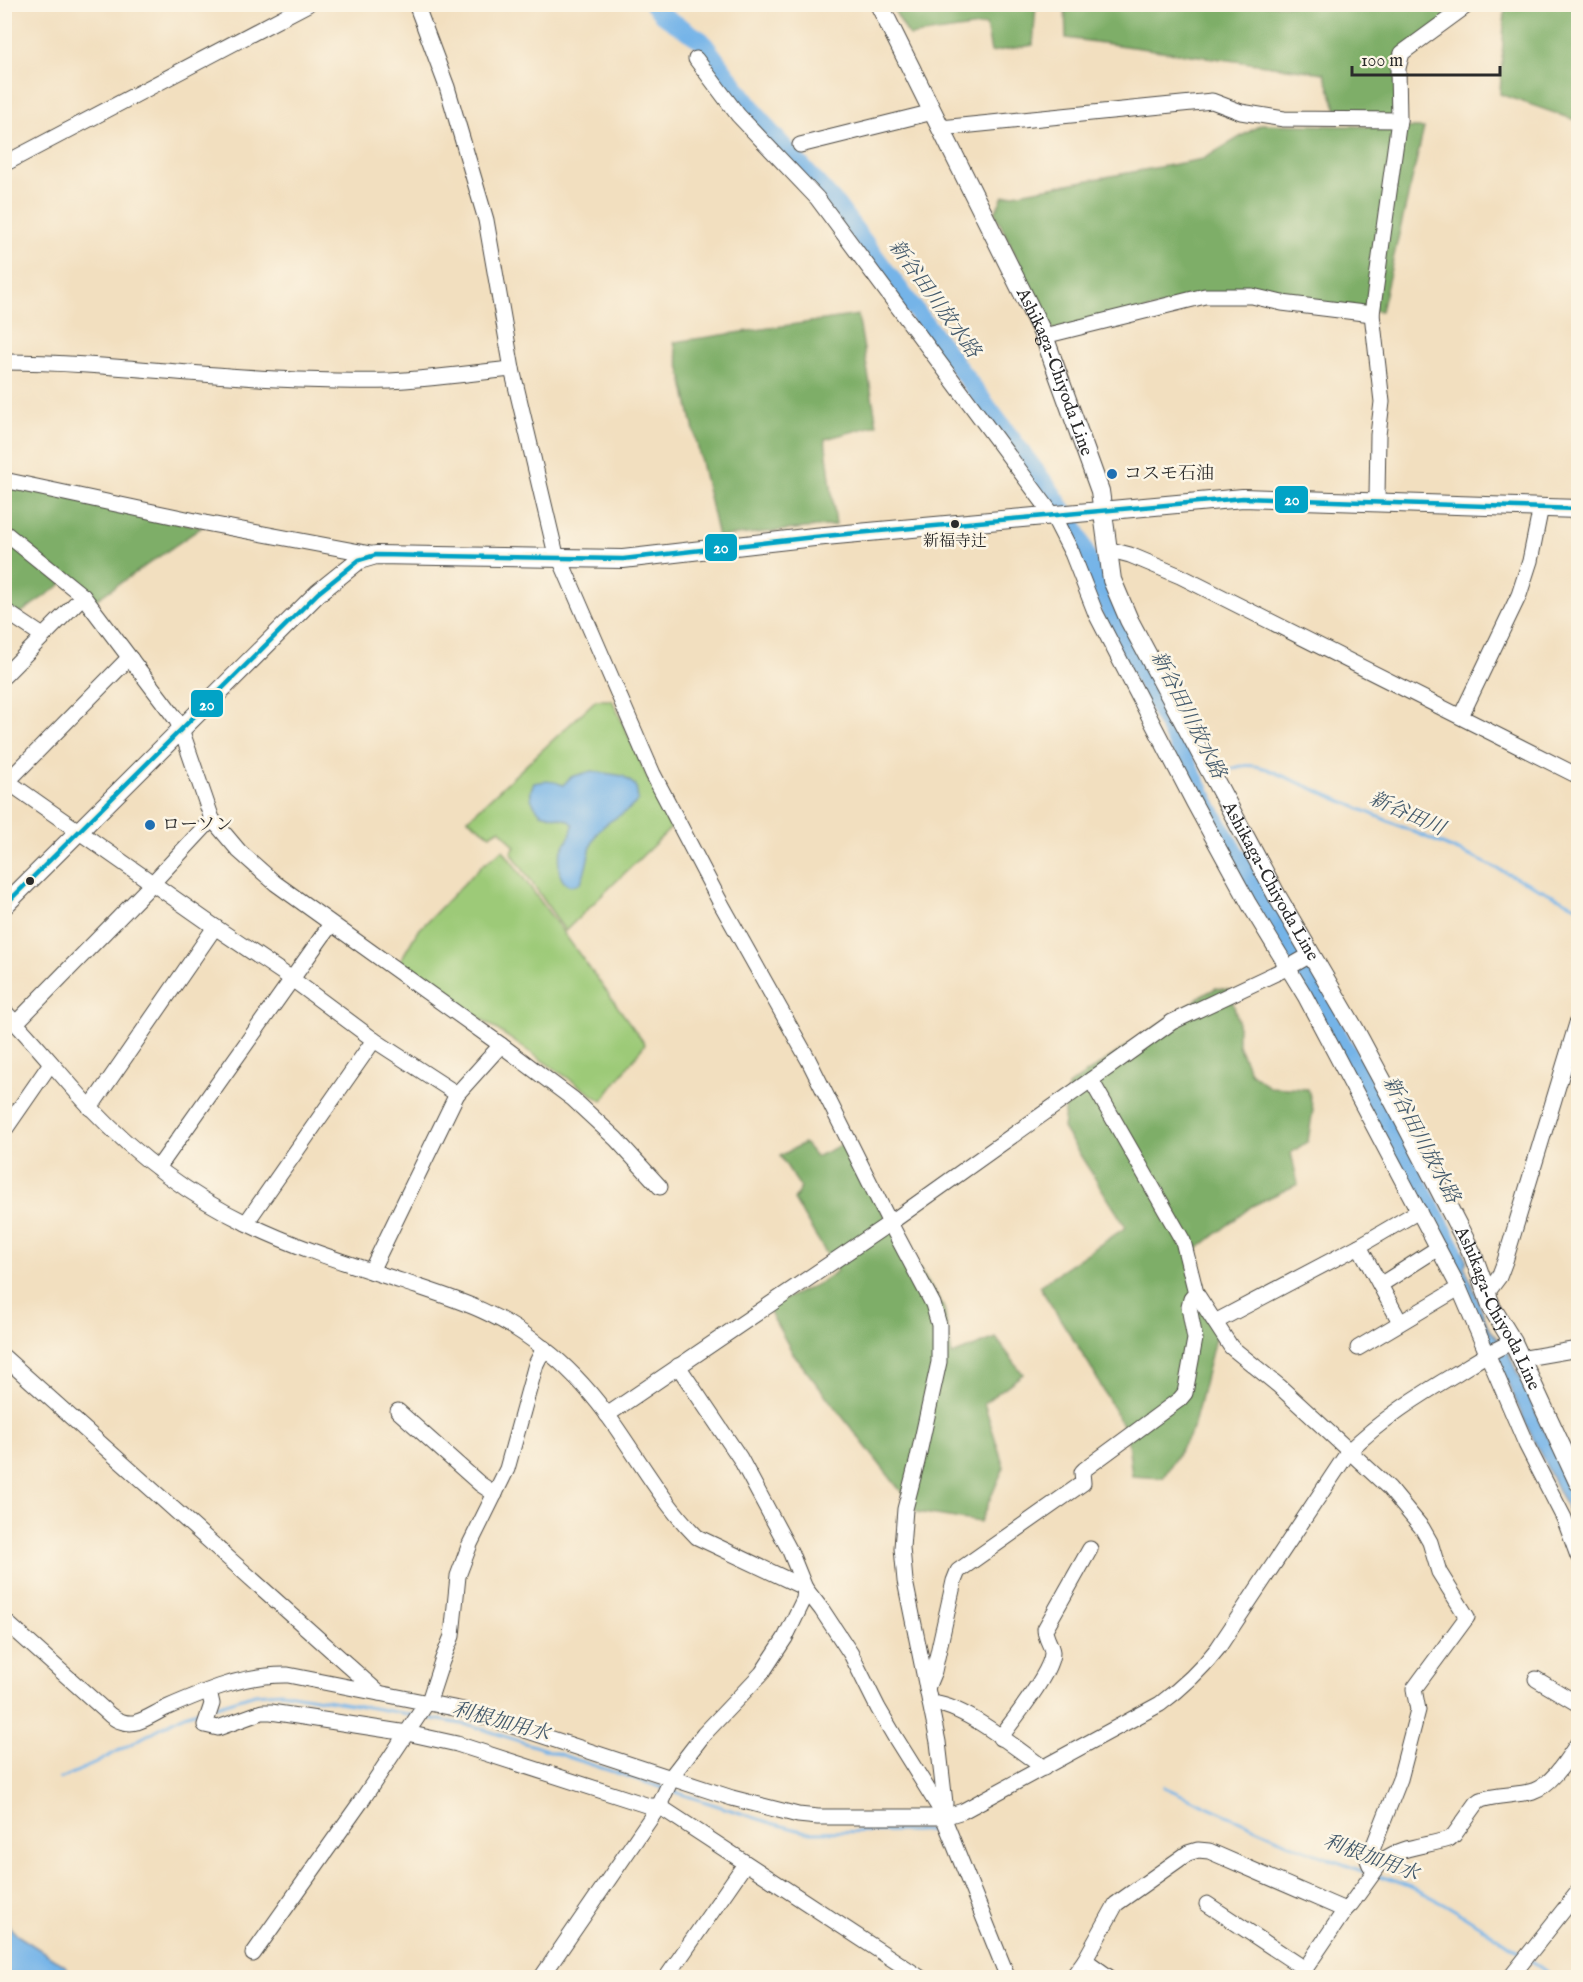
<svg xmlns="http://www.w3.org/2000/svg" width="1583" height="1982" viewBox="0 0 1583 1982" font-family="'IM FELL English','Noto Serif JP',serif">
	<rect width="100%" height="100%" fill="#fcf5e5"/>
	<filter id="ink" filterUnits="userSpaceOnUse"><feTurbulence type="fractalNoise" baseFrequency=".0167" numOctaves="2"/><feDisplacementMap in="SourceGraphic" scale="12" xChannelSelector="R" yChannelSelector="G"/><feConvolveMatrix kernelMatrix="1 2 1 2 8 2 1 2 1" color-interpolation-filters="sRGB"/></filter>
	<filter id="wash" filterUnits="userSpaceOnUse"><feTurbulence type="fractalNoise" baseFrequency=".008" numOctaves="4" result="noise"/><feDisplacementMap in="SourceGraphic" scale="24" xChannelSelector="R" yChannelSelector="G"/><feGaussianBlur stdDeviation="1.35" result="paint"/><feColorMatrix in="noise" values="0 0 0 0 0 0 0 0 0 0 0 0 0 0 0 0 0 1.4 0 .05"/><feComposite in="paint" operator="in"/></filter>
	<g filter="url(#wash)">
		<rect width="100%" height="100%" fill="#f2dfbf"/>
		<g fill="#9dca78" stroke="#647a52" stroke-width="1.5">
			<polygon points="596,700 612,700 671,828 565,931 511,852 515,847 500,829 490,835 468,819"/>
			<polygon points="503,850 645,1044 602,1101 399,963 417,932 481,866"/>
		</g>
		<g fill="#7eae68" stroke="#546c4a" stroke-width="1.5">
			<polygon points="891,5 1036,5 1033,45 991,52 986,25 909,36"/>
			<polygon points="1065,5 1471,5 1402,53 1399,120 1340,119 1324,73 1066,38"/>
			<polygon points="1505,5 1578,5 1578,121 1500,94"/>
			<polygon points="1262,124 1424,128 1381,311 1261,298 1196,298 1056,332 1050,326 995,213 1003,196 1203,159"/>
			<polygon points="858,315 877,425 825,439 836,525 718,537 674,342"/>
			<polygon points="4,483 202,527 94,601 5,527"/>
			<polygon points="4,533 62,584 19,614 5,605"/>
			<polygon points="1216,988 1229,990 1238,1020 1238,1045 1250,1072 1269,1087 1308,1089 1313,1109 1308,1141 1291,1153 1298,1184 1252,1206 1191,1254 1218,1326 1193,1429 1163,1478 1132,1476 1127,1434 1089,1364 1039,1286 1126,1227 1063,1128 1068,1086 1205,994"/>
			<polygon points="847,1142 882,1210 944,1308 952,1355 996,1338 1023,1374 984,1403 1004,1467 980,1522 917,1512 794,1355 767,1307 818,1284 837,1271 794,1200 801,1188 780,1156 804,1143 816,1157"/>
		</g>
		<g fill="#74b4e8" stroke="#50708a" stroke-width="1.5">
			<path d="M592 771 623 776 636 786 638 800C628 815 608 818 597 833 587 848 589 868 580 883 562 893 556 870 560 856 563 843 572 839 573 824L568 820 541 813C532 804 527 795 534 783 545 781 553 780 563 785L571 777Z"/>
			<polygon points="1450,1225 1467,1259 1465,1267 1488,1327 1507,1351 1578,1502 1578,1537 1573,1521 1527,1426 1487,1336 1435,1231"/>
			<polygon points="4,1921 17,1935 64,1965 74,1977 5,1977"/>
		</g>
		<g fill="none" stroke-linecap="round" stroke-linejoin="round">
			<g stroke="#74b4e8" stroke-width="3">
				<path d="M1221 773C1240 765 1248 763 1267 769L1477 859 1578 907"/>
				<polyline points="216,1706 255,1694 281,1692 413,1715"/>
				<polyline points="422,1717 473,1726 663,1788"/>
				<polyline points="60,1779 96,1763 184,1715 204,1709"/>
				<polyline points="1164,1787 1298,1847 1367,1873"/>
				<polyline points="672,1791 771,1823 806,1832 913,1831 942,1830"/>
				<path d="M1376 1875C1430 1889 1477 1924 1523 1955"/>
				<polyline points="1530,1960 1555,1978"/>
			</g>
			<polyline stroke="#74b4e8" stroke-width="18" points="653,4 664,16 701,40 767,128 836,204 1050,490 1075,528 1112,617 1215,818 1295,954 1453,1248"/>
		</g>
	</g>
	<g filter="url(#ink)">
		<g fill="none" stroke-linecap="round" stroke-linejoin="round">
			<g stroke="#494641" stroke-width="17">
				<g id="minor">
					<polyline points="416,4 447,87 486,220 512,369 557,559"/>
					<polyline points="696,59 738,115 817,198 1052,514 1072,553 1096,614 1194,803 1249,904 1305,996 1459,1288 1526,1444 1564,1518 1578,1556"/>
					<polyline points="941,128 1212,101 1241,112 1284,119 1399,120"/>
					<polyline points="800,145 933,112"/>
					<polyline points="4,164 308,4"/>
					<polyline points="1044,336 1205,296 1252,296 1282,303 1372,314"/>
					<path d="M4 362C103 362 201 377 299 380 329 381 360 382 390 381 431 379 471 373 512 369"/>
					<polyline points="4,480 205,523 376,555"/>
					<polyline points="1375,503 1377,497 1378,435 1382,402 1372,314 1399,120 1398,68 1402,53 1469,4"/>
					<polyline points="4,532 83,596 176,719 181,729 212,819 239,851 275,883 501,1045 573,1099 616,1139 660,1187"/>
					<polyline points="1107,549 1130,555 1180,576 1578,776"/>
					<polyline points="560,559 653,774 719,900 808,1059 890,1223 933,1304 939,1325 939,1362 917,1462 905,1509 902,1548 905,1581 938,1742 945,1803 944,1814"/>
					<polyline points="4,610 43,636"/>
					<polyline points="4,676 83,596"/>
					<polyline points="1461,716 1519,595 1530,561 1541,507"/>
					<polyline points="4,779 215,927 292,979 374,1040 457,1094"/>
					<polyline points="8,781 125,662 131,659"/>
					<path d="M4 1011C35 1042 62 1077 92 1109 136 1155 190 1196 248 1224 297 1248 349 1264 401 1281 454 1299 498 1311 543 1348 567 1366 588 1389 606 1413 636 1454 661 1501 697 1537L805 1588 822 1610 851 1654 878 1708 895 1737 940 1809 1008 1978"/>
					<polyline points="16,1023 147,889 212,819"/>
					<polyline points="1091,1080 1183,1241 1196,1293 1231,1347 1279,1386 1389,1488 1422,1528 1430,1542 1439,1572 1467,1617 1414,1689 1418,1710 1400,1779 1368,1860 1370,1865 1376,1868"/>
					<polyline points="90,1108 215,927"/>
					<polyline points="4,1131 51,1063"/>
					<polyline points="158,1168 331,924"/>
					<polyline points="246,1223 374,1040"/>
					<polyline points="1359,1246 1400,1322"/>
					<polyline points="371,1271 457,1094 501,1045"/>
					<polyline points="1380,1285 1438,1248"/>
					<polyline points="1487,1293 1499,1277 1505,1261 1578,1020"/>
					<polyline points="1215,1322 1359,1246 1419,1211"/>
					<polyline points="1358,1348 1459,1288"/>
					<polyline points="4,1357 379,1693"/>
					<polyline points="1520,1359 1578,1349"/>
					<polyline points="398,1411 480,1484 495,1494"/>
					<polyline points="607,1415 890,1223 1172,1022 1291,966 1312,954"/>
					<path d="M4 1620 110 1715C117 1721 128 1725 137 1722 147 1719 157 1712 166 1708 205 1691 245 1674 288 1675L464 1710 732 1798 798 1815 818 1817H944L963 1811 1160 1704C1183 1687 1201 1670 1218 1648L1349 1451C1382 1419 1418 1396 1457 1373 1475 1362 1493 1349 1513 1342"/>
					<polyline points="1536,1679 1578,1704"/>
					<polyline points="927,1688 934,1671 954,1581 958,1571 1083,1483 1082,1472 1085,1469 1180,1399 1185,1393 1195,1339 1189,1307 1191,1299 1196,1293"/>
					<polyline points="209,1691 212,1704 205,1725 218,1728 262,1712 271,1712 407,1733 457,1744 649,1806 659,1806 921,1978"/>
					<path d="M930 1703C964 1704 1015 1748 1044 1768"/>
					<path d="M1000 1738C1013 1720 1053 1671 1052 1652 1051 1644 1045 1638 1045 1629L1090 1549"/>
					<polyline points="1207,1904 1305,1969"/>
					<polyline points="253,1954 360,1803 430,1698 442,1661 452,1636 458,1576 470,1544 507,1469 536,1364 544,1348"/>
					<polyline points="1085,1960 1110,1978"/>
					<polyline points="541,1978 659,1806 674,1773 704,1734 762,1673 785,1638 804,1599 805,1588 790,1551 740,1458 678,1366"/>
					<polyline points="666,1978 745,1864"/>
					<polyline points="1072,1978 1085,1960 1116,1904 1188,1853 1198,1850 1209,1851 1345,1910"/>
					<path d="M1299 1978 1345 1910 1351 1904 1382 1861C1401 1846 1427 1846 1449 1839L1454 1835 1477 1803 1481 1800C1498 1794 1516 1796 1533 1791 1553 1784 1567 1759 1578 1743"/>
					<polyline points="1510,1978 1578,1892"/>
				</g>
			</g>
			<g stroke="#494641" stroke-width="20">
				<g id="major">
					<path id="s1" d="M879 4 1044 336 1100 491 1112 580 1129 620 1277 896 1354 1028 1403 1119 1473 1255 1492 1308 1513 1342 1578 1482"/>
					<polyline points="4,906 318,593 359,560 376,555 623,559 814,537 1243,498 1578,509"/>
				</g>
			</g>
			<use href="#minor" stroke="#fff" stroke-width="15"/>
			<use href="#major" stroke="#fff" stroke-width="18"/>
			<g stroke="#fcf5e5" stroke-width="9">
				<polyline id="bus-1" points="4,906 318,593 359,560 376,555 623,559 814,537 1243,498 1578,509"/>
			</g>
			<use href="#bus-1" stroke="#02a3c6" stroke-width="4.5"/>
		</g>
	</g>
	<g fill="#1f6fb2" stroke="#fcf5e5" stroke-width="2">
		<circle cx="1112" cy="474" r="6"/>
		<circle cx="150" cy="825" r="6"/>
	</g>
	<g fill="#2b2b2b" stroke="#fcf5e5" stroke-width="2">
		<circle cx="955" cy="524" r="5"/>
		<circle cx="30" cy="881" r="5"/>
	</g>
	<g text-anchor="middle" dominant-baseline="central" stroke-width="5" stroke-linejoin="round" paint-order="stroke">
		<g font-size="16" fill="#2b2b2b" stroke="#fcf5e5">
			<text x="955" y="542">新福寺辻</text>
		</g>
		<g font-size="18" fill="#2b2b2b" stroke="#fcf5e5">
			<text stroke="none"><textPath href="#s1" startOffset="408">Ashikaga-Chiyoda Line</textPath></text>
			<text stroke="none"><textPath href="#s1" startOffset="966">Ashikaga-Chiyoda Line</textPath></text>
			<text stroke="none"><textPath href="#s1" startOffset="1450">Ashikaga-Chiyoda Line</textPath></text>
		</g>
		<g font-size="18" fill="#2b2b2b" stroke="#fcf5e5" text-anchor="start">
			<text x="1124" y="474">コスモ石油</text>
			<text x="162" y="825">ローソン</text>
		</g>
		<g font-size="20" font-style="italic" fill="#455b6d" stroke="#fcf5e5">
			<text transform="translate(934 299) rotate(54)">新谷田川放水路</text>
			<text transform="translate(1188 715) rotate(63)">新谷田川放水路</text>
			<text transform="translate(1407 814) rotate(24)">新谷田川</text>
			<text transform="translate(1421 1140) rotate(62)">新谷田川放水路</text>
			<text transform="translate(501 1722) rotate(15)">利根加用水</text>
			<text transform="translate(1371 1858) rotate(20)">利根加用水</text>
		</g>
	</g>
	<g stroke="#fcf5e5" stroke-width="2">
		<rect x="1274" y="485" width="35" height="29" rx="6" fill="#02a3c6"/>
		<rect x="704" y="533" width="34" height="29" rx="6" fill="#02a3c6"/>
		<rect x="190" y="689" width="34" height="29" rx="6" fill="#02a3c6"/>
	</g>
	<g font-size="16" text-anchor="middle" font-weight="bold" fill="#fff">
		<text x="1292" y="505">20</text>
		<text x="721" y="553">20</text>
		<text x="207" y="710">20</text>
	</g>
	<rect width="1583" height="1982" fill="none" stroke="#fcf5e5" stroke-width="24"/>
	<path d="M1352 66v9h148v-9" fill="none" stroke="#2b2b2b" stroke-width="3"/>
	<text x="1361" y="66" font-size="18" fill="#2b2b2b" stroke="#fcf5e5" stroke-width="4.5" paint-order="stroke">100 m</text>
</svg>
